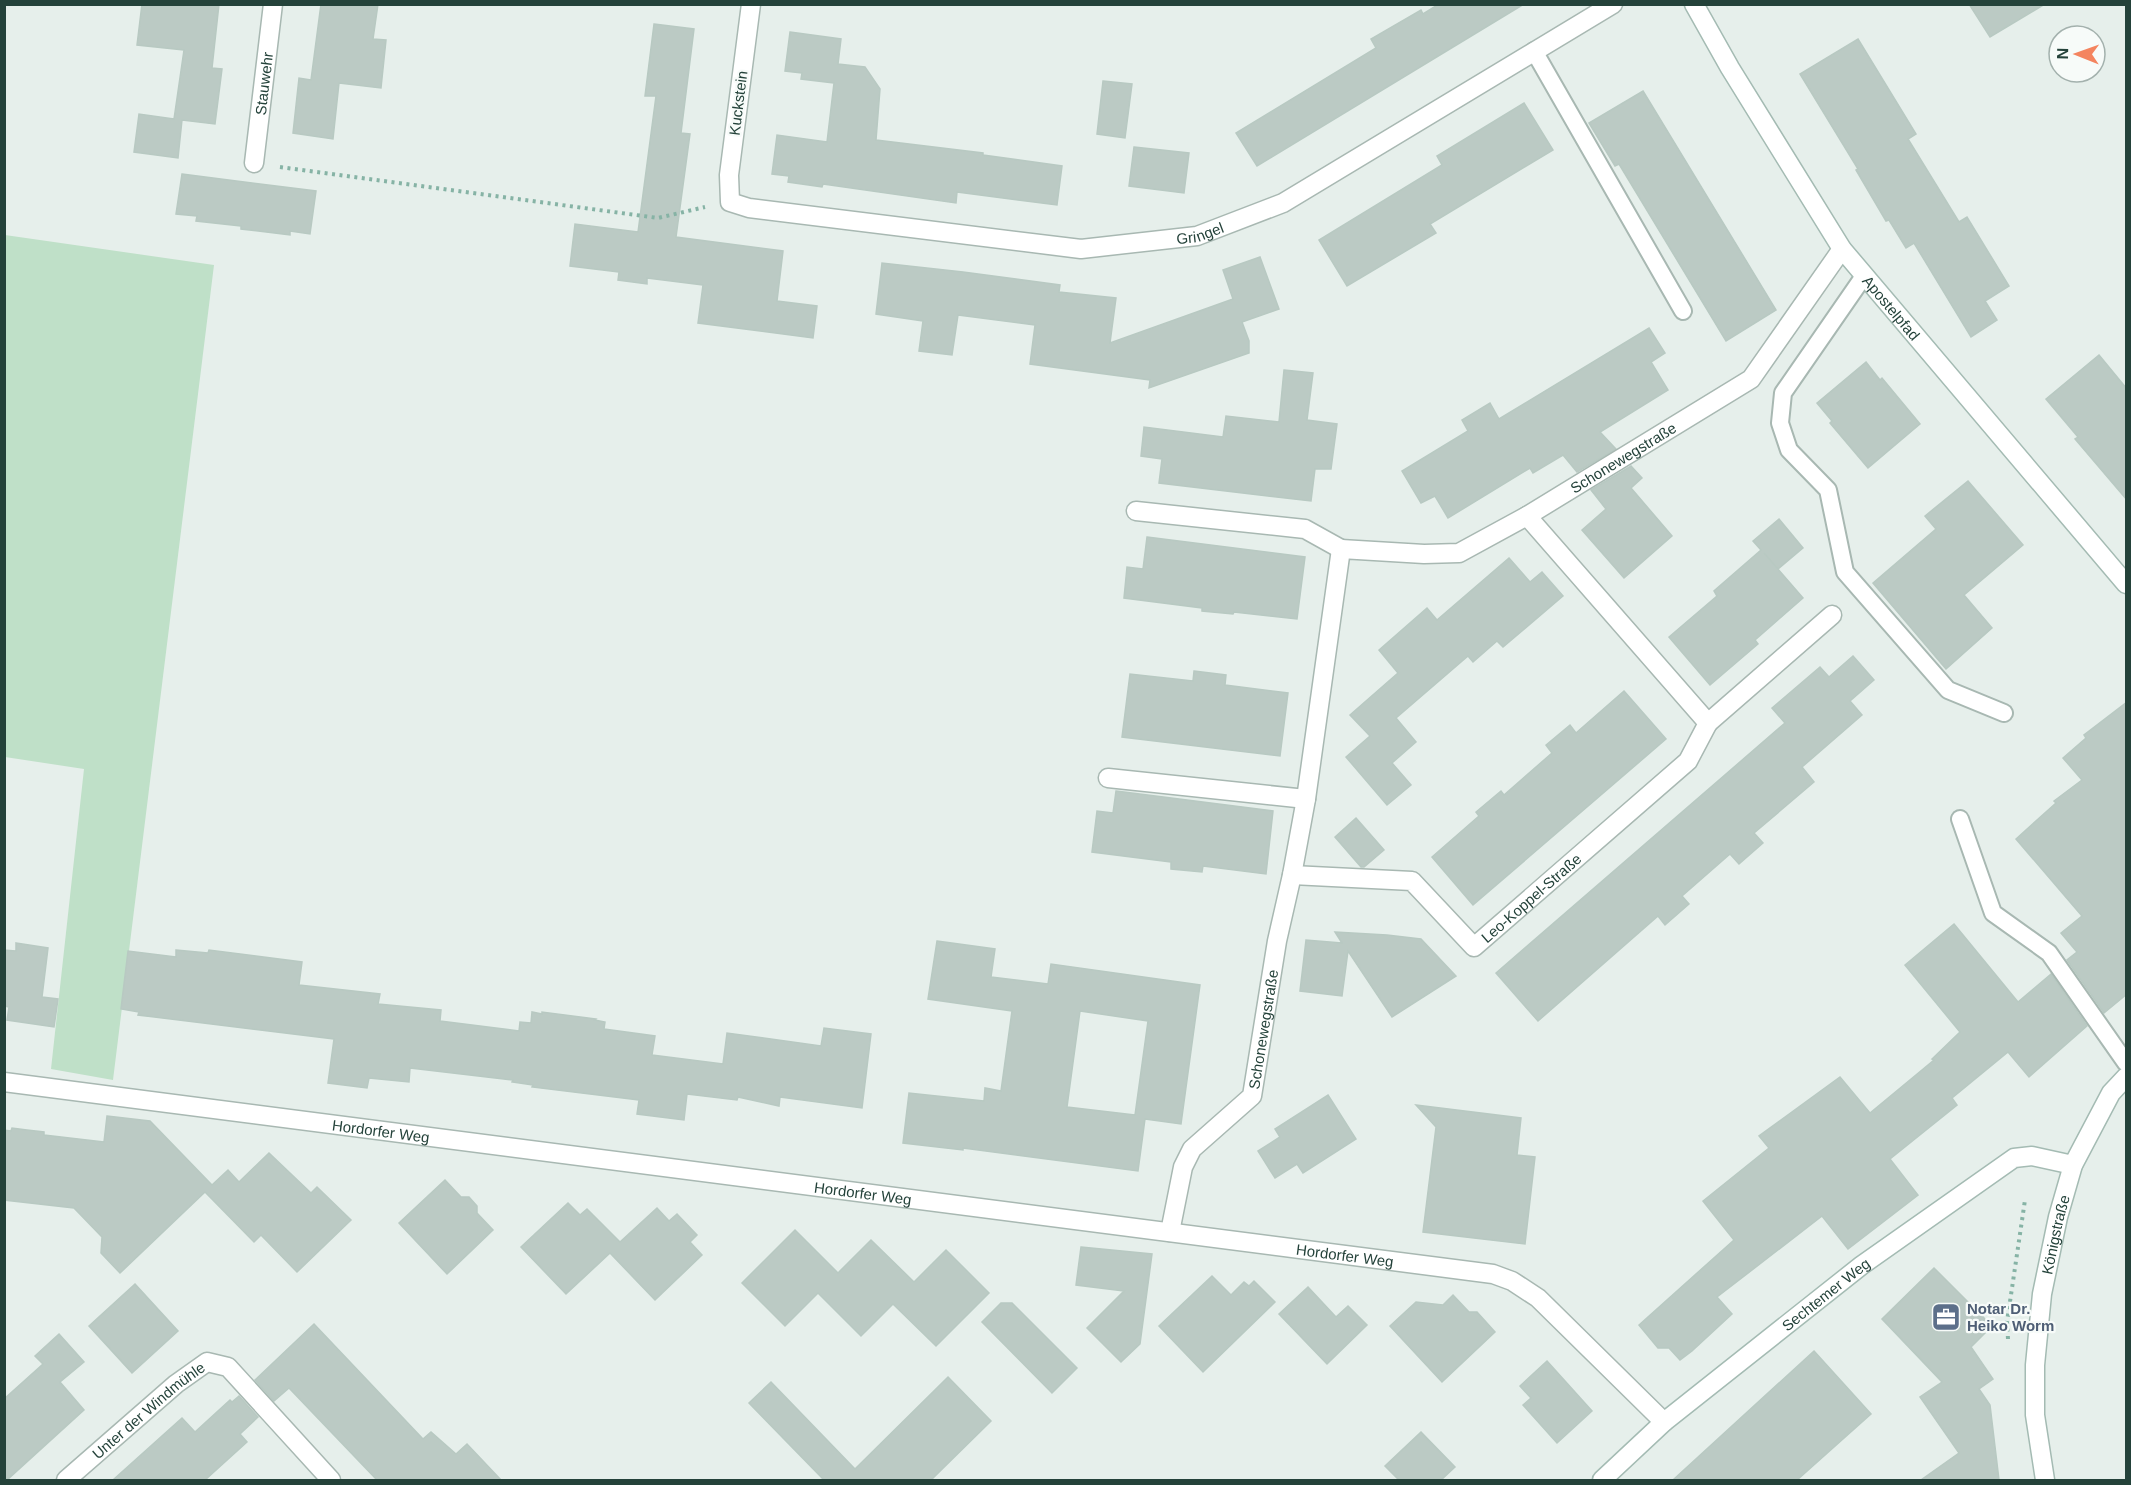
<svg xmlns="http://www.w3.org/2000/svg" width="2131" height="1485" viewBox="0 0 2131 1485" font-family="Helvetica,sans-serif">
	<rect width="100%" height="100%" fill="#e6efeb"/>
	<polygon fill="#bfe0c8" points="5,235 214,265 113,1080 51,1069 84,769 5,757"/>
	<g fill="#bbcac4" stroke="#b8c9c2" stroke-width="1.5" fill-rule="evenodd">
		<polygon points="142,4 219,4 212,68 222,69 215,124 182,120 178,158 134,152 139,114 174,119 184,50 137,45"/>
		<polygon points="321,4 378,4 373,39 386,40 381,88 339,83 333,139 293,133 299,78 311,80"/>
		<polygon points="1439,4 1524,4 1257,166 1236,133 1376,48 1371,39 1421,10 1423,14"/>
		<polygon points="1969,4 2045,4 1990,37"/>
		<polygon points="654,24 694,29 681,133 690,134 676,237 783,251 777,301 817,306 813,338 698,323 703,285 647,278 647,284 618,280 619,272 570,266 575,224 638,232 656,96 645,96"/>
		<polygon points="790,32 841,39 838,64 865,67 880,89 876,140 983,153 983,155 1062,166 1057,205 957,192 956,203 823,184 822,187 788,182 789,176 772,174 777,135 827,142 834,83 801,79 802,73 785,71"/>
		<polygon points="1858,39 1916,134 1908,139 1959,222 1967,217 2009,286 1985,301 1997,320 1971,337 1914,243 1906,248 1889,220 1886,221 1856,170 1858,169 1800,74"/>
		<polygon points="1103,81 1132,84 1125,138 1097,134"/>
		<polygon points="1643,91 1776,310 1726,341 1619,164 1615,166 1589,123"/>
		<polygon points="1524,103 1553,150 1430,224 1436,233 1347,286 1319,240 1442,165 1437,156"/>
		<polygon points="1134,147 1189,153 1184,193 1129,186"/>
		<polygon points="182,174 316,191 310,234 290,231 290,235 241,229 241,226 196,221 197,216 176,214"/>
		<polygon points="1260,257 1279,309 1242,322 1249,341 1249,353 1149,388 1150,380 1030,364 1035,325 958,315 952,355 919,351 923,321 876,314 882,263 963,272 1060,285 1059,292 1116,298 1110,343 1233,299 1223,270"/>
		<polygon points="1649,328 1665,353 1651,362 1668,390 1600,432 1616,449 1577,472 1563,455 1533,473 1530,468 1448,518 1435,496 1421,503 1402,471 1468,431 1462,420 1490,403 1499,419"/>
		<polygon points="2099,355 2127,389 2127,500 2075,439 2078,437 2046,399"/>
		<polygon points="1866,362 1880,380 1882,378 1920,424 1868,468 1830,423 1832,421 1817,403"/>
		<polygon points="1284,370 1313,373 1307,420 1337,424 1331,469 1315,469 1311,501 1159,483 1162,459 1141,456 1144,427 1223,437 1226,416 1279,422"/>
		<polygon points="1631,466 1642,478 1631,488 1672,536 1624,578 1582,530 1606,509 1591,490"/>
		<polygon points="1968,481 2023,545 1964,595 1992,628 1946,669 1873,583 1936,529 1925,516"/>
		<polygon points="1779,519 1803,548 1778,569 1764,553 1803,598 1755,640 1758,644 1710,685 1669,637 1717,596 1714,591 1761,550 1753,541"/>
		<polygon points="1147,537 1305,557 1297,619 1234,612 1233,614 1202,611 1202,608 1124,598 1127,567 1143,569"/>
		<polygon points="1509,558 1530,582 1542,572 1563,596 1503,647 1497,641 1473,662 1468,656 1396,718 1416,742 1392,763 1411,785 1387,805 1346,757 1370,736 1350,715 1398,673 1379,650 1427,608 1437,620"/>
		<polygon points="1853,656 1874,680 1850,701 1862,715 1802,767 1814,782 1754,833 1763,843 1739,864 1730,854 1682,896 1689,904 1665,925 1658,916 1538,1021 1496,973 1785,723 1772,708 1820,667 1829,677"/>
		<polygon points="1194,671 1226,675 1225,685 1288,693 1280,756 1122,737 1130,674 1193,681"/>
		<polygon points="1624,691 1666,739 1473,905 1432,857 1479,816 1476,812 1501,791 1504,795 1552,753 1546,745 1570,725 1576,733"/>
		<polygon points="2127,702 2127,994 2104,1013 2067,960 2077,952 2061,933 2082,916 2016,839 2056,803 2054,801 2082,780 2063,758 2086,738 2084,735"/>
		<polygon points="1116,791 1273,811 1266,874 1203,866 1202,872 1171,869 1171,862 1092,852 1097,811 1113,813"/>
		<polygon points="1356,818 1384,850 1364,867 1361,867 1335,837"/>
		<polygon points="1954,924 2018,1002 2051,974 2087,1026 2029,1077 2008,1052 1952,1098 1957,1105 1890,1159 1918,1195 1848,1249 1822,1216 1717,1297 1732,1314 1692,1351 1680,1360 1669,1348 1658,1348 1639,1325 1734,1240 1703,1201 1769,1148 1759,1136 1840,1077 1870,1113 1934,1060 1932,1059 1960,1032 1905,965"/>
		<polygon points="1335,932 1387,935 1421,939 1456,976 1392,1017 1348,951 1342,996 1300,991 1306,940 1342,943"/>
		<path d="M937 941 995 949 991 977 1048 984 1051 964 1200 985 1181 1124 1145 1119 1138 1171 963 1148V1150L903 1143 909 1093 984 1101 985 1088 1001 1091 1012 1011 928 999ZM1080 1011 1148 1021 1135 1115 1067 1107Z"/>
		<polygon points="16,943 48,948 42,997 58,999 54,1027 7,1020 9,1007 4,1006 4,950 16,951"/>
		<polygon points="176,950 208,953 209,950 302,962 299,985 380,994 378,1004 441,1010 440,1021 519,1031 520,1022 531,1023 532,1012 542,1014 542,1012 596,1019 595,1020 605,1022 604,1029 655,1036 652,1055 723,1064 727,1033 821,1046 824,1028 871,1034 862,1108 780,1097 779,1106 738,1097 737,1100 687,1094 684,1120 637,1114 639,1100 532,1087 533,1085 512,1082 513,1080 410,1068 409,1082 369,1078 367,1088 328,1083 334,1039 138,1015 139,1012 121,1009 128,951 176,957"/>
		<polygon points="1328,1095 1356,1139 1303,1173 1297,1164 1275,1178 1258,1151 1280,1137 1275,1129"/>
		<polygon points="1416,1105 1521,1118 1517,1155 1535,1157 1525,1244 1423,1232 1436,1127"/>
		<polygon points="107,1116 150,1121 212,1185 228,1170 239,1182 269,1153 311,1193 317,1187 351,1220 297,1272 261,1235 254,1242 205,1192 120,1273 101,1253 102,1237 74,1208 4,1200 4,1130 11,1131 12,1128 27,1130 44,1132 44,1135 104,1142"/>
		<polygon points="445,1180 461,1197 469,1197 477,1206 477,1213 493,1230 447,1274 399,1223"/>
		<polygon points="568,1203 580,1215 587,1209 620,1242 657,1208 669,1221 677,1214 697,1235 690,1242 702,1255 655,1300 610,1253 566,1294 521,1247"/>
		<polygon points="795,1230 838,1273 871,1240 914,1282 946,1250 989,1293 936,1346 893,1304 861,1336 818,1293 785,1326 742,1283"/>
		<polygon points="1081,1247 1152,1254 1140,1344 1121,1362 1087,1328 1124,1291 1076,1285"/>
		<polygon points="1934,1268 1992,1326 1971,1347 1993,1379 1979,1389 1990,1405 1999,1480 1921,1480 1959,1453 1920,1397 1942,1382 1882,1319"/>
		<polygon points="1212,1276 1231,1295 1244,1282 1249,1286 1254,1281 1275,1302 1203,1372 1159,1326"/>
		<polygon points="135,1284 178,1331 132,1373 89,1326"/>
		<polygon points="1308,1287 1336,1317 1348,1306 1367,1325 1327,1364 1279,1314"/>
		<polygon points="1453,1295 1469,1312 1477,1312 1495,1332 1442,1382 1390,1326 1416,1302 1443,1305"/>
		<polygon points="1001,1303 1012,1303 1077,1368 1052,1393 982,1322"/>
		<polygon points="314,1324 423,1439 431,1432 456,1454 467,1444 501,1480 377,1480 289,1388 274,1401 255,1380"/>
		<polygon points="59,1334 84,1362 60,1382 84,1410 7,1480 4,1480 4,1399 43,1364 35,1356"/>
		<polygon points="1814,1351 1871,1414 1797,1480 1673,1480"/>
		<polygon points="1547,1361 1592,1411 1557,1443 1523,1405 1531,1398 1520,1386"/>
		<polygon points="948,1377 991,1421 931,1480 824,1480 749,1403 771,1382 855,1469"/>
		<polygon points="239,1396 258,1417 240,1434 247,1442 205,1480 113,1480 182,1418 195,1432 230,1400 232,1402"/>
		<polygon points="1421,1432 1455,1467 1441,1480 1399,1480 1385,1466"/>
	</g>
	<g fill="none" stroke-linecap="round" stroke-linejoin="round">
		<g stroke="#a8b8b2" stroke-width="20">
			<g id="lane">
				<polyline points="1534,51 1683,311"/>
				<polyline points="1864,276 1783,393 1780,423 1789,450 1828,490 1845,572 1948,690 2004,713"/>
				<polyline points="1960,819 1993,913 2049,953 2126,1063"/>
			</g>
		</g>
		<g stroke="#a8b8b2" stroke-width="21">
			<g id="street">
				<path id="s1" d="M751 4 729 175 730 202 749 208 1081 249 1197 236 1283 203 1613 4"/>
				<path id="s2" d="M254 163 273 4"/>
				<polyline points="1136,511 1305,529 1341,549"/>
				<polyline points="1708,723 1832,615"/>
				<polyline points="1108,778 1306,799"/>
				<path id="s3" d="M1292 875 1412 881 1474 947 1688 761 1708 723 1527 516"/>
				<path id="s4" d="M4 1082 1493 1274 1512 1281 1538 1298 1664 1422"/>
				<path id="s5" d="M1170 1232 1183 1167 1192 1149 1252 1096 1277 941 1292 875 1306 799 1341 549 1424 554 1459 553 1527 516 1751 379 1842 249"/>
				<path id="s6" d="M66 1480 176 1384 207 1362 228 1367 331 1480"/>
			</g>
		</g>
		<g stroke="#a4bbb3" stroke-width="21">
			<g id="secondary">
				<path id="s7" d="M1694 4 1730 68 1842 249 2126 584"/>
				<path id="s8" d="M1602 1480 1664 1422 1862 1265 2014 1158 2032 1156 2073 1165"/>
				<path id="s9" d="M2045 1480 2035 1415V1365L2042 1294 2058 1217 2073 1165 2111 1093 2126 1077"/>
			</g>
		</g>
		<g stroke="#86b3a5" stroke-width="4" stroke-dasharray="3 4.5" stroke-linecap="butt">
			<polyline points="280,167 658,218 705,207"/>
			<polyline points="2008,1339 2007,1322 2025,1200"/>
		</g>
		<use href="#lane" stroke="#fff" stroke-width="16"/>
		<use href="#street" stroke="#fff" stroke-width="18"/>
		<use href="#secondary" stroke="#fff" stroke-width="18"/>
	</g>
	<defs>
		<g id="office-square" transform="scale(1.5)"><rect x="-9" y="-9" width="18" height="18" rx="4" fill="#5c6f8a" stroke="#f7fbf9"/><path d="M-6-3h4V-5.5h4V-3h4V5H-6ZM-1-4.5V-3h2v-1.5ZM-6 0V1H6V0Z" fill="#fff"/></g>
	</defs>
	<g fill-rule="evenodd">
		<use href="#office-square" x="1946" y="1317"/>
	</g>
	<g text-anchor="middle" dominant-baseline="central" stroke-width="4.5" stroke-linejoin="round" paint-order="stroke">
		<g font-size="15" fill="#24423a" stroke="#f7fbf9">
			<text stroke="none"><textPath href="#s2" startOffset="80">Stauwehr</textPath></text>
			<text transform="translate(738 103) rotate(-83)">Kuckstein</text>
			<text stroke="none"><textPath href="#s1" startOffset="674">Gringel</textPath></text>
			<text stroke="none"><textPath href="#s7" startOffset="363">Apostelpfad</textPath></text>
			<text stroke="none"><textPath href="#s5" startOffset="1029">Schonewegstraße</textPath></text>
			<text stroke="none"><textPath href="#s3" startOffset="286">Leo-Koppel-Straße</textPath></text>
			<text stroke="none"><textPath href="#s5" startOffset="234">Schonewegstraße</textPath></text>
			<text stroke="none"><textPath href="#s4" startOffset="380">Hordorfer Weg</textPath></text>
			<text stroke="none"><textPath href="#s4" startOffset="866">Hordorfer Weg</textPath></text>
			<text stroke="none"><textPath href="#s9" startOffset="248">Königstraße</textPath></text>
			<text stroke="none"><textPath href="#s4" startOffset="1352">Hordorfer Weg</textPath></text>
			<text stroke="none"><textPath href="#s8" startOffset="291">Sechtemer Weg</textPath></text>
			<text stroke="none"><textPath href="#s6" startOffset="108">Unter der Windmühle</textPath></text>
		</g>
		<g font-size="15" font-weight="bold" fill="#4e5e75" stroke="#f7fbf9" text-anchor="start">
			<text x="1967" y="1308">Notar Dr.<tspan x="1967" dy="17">Heiko Worm</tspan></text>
		</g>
	</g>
	<rect width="2131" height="1485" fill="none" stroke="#24423a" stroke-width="12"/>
	<g transform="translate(2077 54) rotate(271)"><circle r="28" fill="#f7fbf9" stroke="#a3b1ad" stroke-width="1.5"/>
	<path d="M0-4.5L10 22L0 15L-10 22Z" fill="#f4845f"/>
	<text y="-9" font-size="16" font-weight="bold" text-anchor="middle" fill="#24423a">N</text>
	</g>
</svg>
